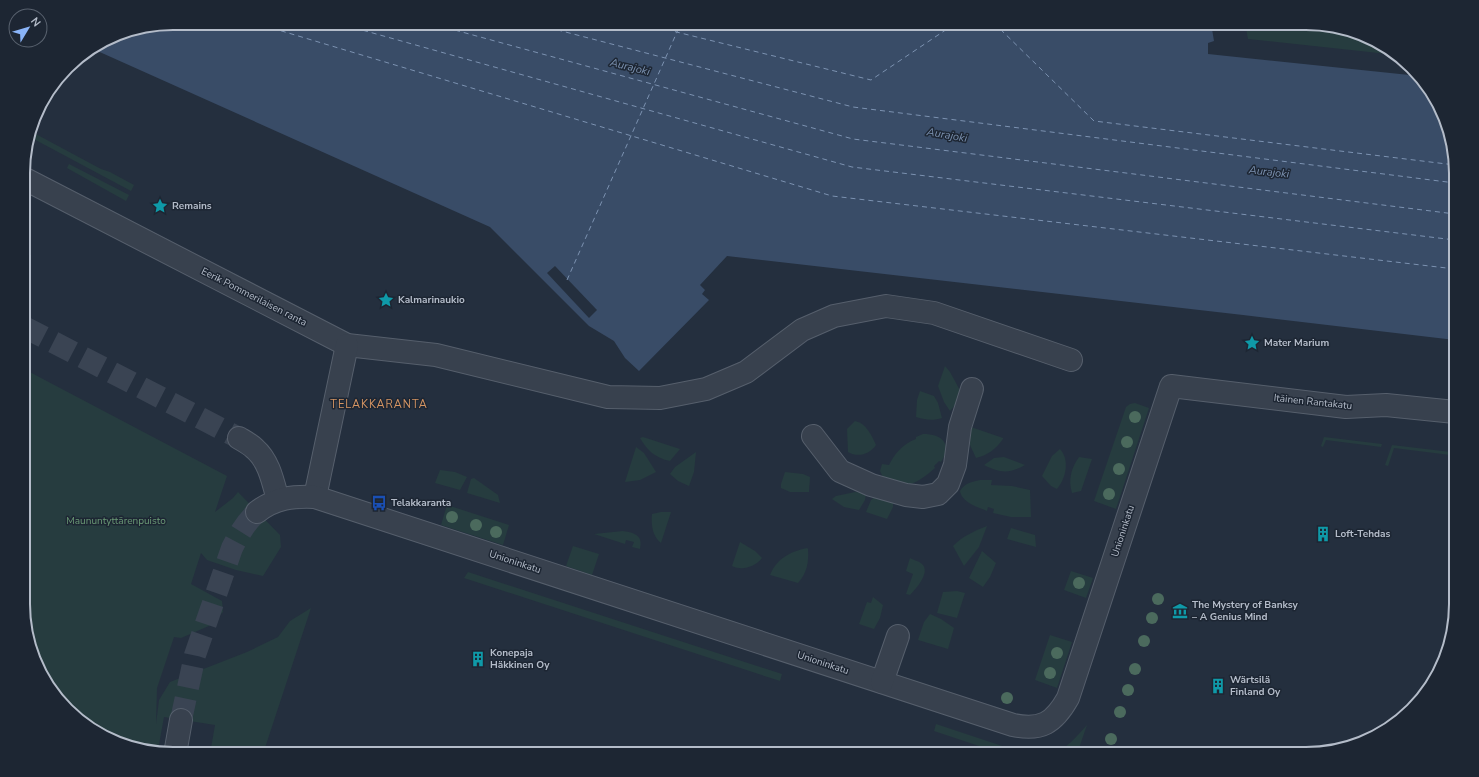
<svg xmlns="http://www.w3.org/2000/svg" width="1479" height="777" viewBox="0 0 1479 777" font-family="'Nunito Sans',sans-serif">
	<rect width="100%" height="100%" fill="#242f3e"/>
	<g fill="#263c3f">
		<polygon points="1245,23 1306,23 1372,39 1397,55 1248,39"/>
		<polygon points="32,132 101,169 110,172 134,185 131,191 30,137"/>
		<polygon points="69,164 129,195 126,201 67,168"/>
		<polygon points="945,366 950,372 962,394 957,403 950,411 944,402 938,386"/>
		<polygon points="24,369 227,476 215,512 233,498 238,492 280,535 281,547 263,576 236,570 207,560 201,553 191,584 222,601 223,612 211,625 181,638 174,637 157,688 156,724 159,700 170,682 247,652 278,637 290,621 311,608 263,754 210,754 215,725 164,717 158,750 107,738 74,717 48,687 24,623"/>
		<path d="M920 391 934 396 938 403 942 418C933 421 926 420 916 417L917 400Z"/>
		<polygon points="1135,403 1149,408 1116,509 1094,501 1126,407 1130,404"/>
		<path d="M855 421C866 423 872 436 876 445 870 454 858 458 848 452L847 429Z"/>
		<path d="M968 426 1003 438V439C996 449 988 455 976 458L969 443Z"/>
		<path d="M923 434C942 434 953 444 941 462L939 461 934 466 935 468C927 475 913 487 901 485 895 484 888 479 883 477L880 471 882 464 889 465C895 453 903 444 916 439V437Z"/>
		<path d="M643 437 680 449 670 461C655 458 647 450 640 438Z"/>
		<polygon points="1324,437 1382,444 1381,447 1326,440 1323,447 1321,446"/>
		<polygon points="1392,445 1451,452 1450,455 1394,448 1388,466 1385,465"/>
		<polygon points="636,447 644,453 656,472 640,480 625,482"/>
		<path d="M1060 449C1070 460 1066 478 1057 489L1051 486 1042 476 1052 456Z"/>
		<polygon points="696,452 694,472 689,486 678,481 670,474 675,467"/>
		<path d="M1004 457 1025 465C1009 474 1000 473 984 465L994 458Z"/>
		<path d="M1079 457 1092 459 1081 491 1072 493C1068 480 1071 468 1079 457Z"/>
		<polygon points="440,470 455,472 467,477 460,490 435,483"/>
		<polygon points="785,472 803,474 810,477 809,492 790,492 781,488 781,484"/>
		<polygon points="474,478 498,495 500,503 467,493 471,479"/>
		<path d="M980 480H992L991 485 1012 486 1030 490 1031 517H1011L993 513 994 509 988 507 987 511C978 507 962 503 960 491 965 483 971 482 980 480Z"/>
		<polygon points="855,492 866,493 865,500 859,510 844,507 832,499 836,496"/>
		<polygon points="877,495 893,500 893,507 887,519 866,512 871,500"/>
		<polygon points="447,505 509,525 503,545 441,525"/>
		<path d="M661 512H671L661 543C652 536 651 524 652 514Z"/>
		<path d="M987 526 979 547 964 566 953 546C963 536 974 531 987 526Z"/>
		<polygon points="1011,528 1035,535 1036,547 1007,539"/>
		<path d="M623 531C636 533 643 536 640 549L632 547 634 542 626 540 625 544 594 534Z"/>
		<path d="M740 542 755 551 762 558C755 567 742 571 732 566Z"/>
		<polygon points="573,546 599,554 592,575 566,566"/>
		<path d="M807 548 808 549C809 562 807 573 798 583L770 575C777 558 790 552 807 548Z"/>
		<polygon points="982,551 996,563 990,577 983,587 969,578"/>
		<path d="M910 558C913 560 919 561 922 564 931 572 916 589 910 595L906 594 913 574 906 571Z"/>
		<polygon points="1071,571 1093,578 1086,598 1064,590"/>
		<polygon points="468,572 782,674 780,681 464,578"/>
		<polygon points="957,591 965,593 957,618 937,613 943,592"/>
		<polygon points="873,597 883,605 880,618 874,629 859,624 867,602 871,603"/>
		<polygon points="930,614 941,619 954,628 948,649 918,640 924,622"/>
		<polygon points="1050,635 1072,642 1057,688 1035,680"/>
		<polygon points="936,724 1026,754 1003,754 934,731"/>
		<path d="M1087 725 1077 754H1052C1068 748 1076 737 1087 725Z"/>
	</g>
	<polygon fill="#394c67" points="173,23 1211,23 1214,41 1208,43 1208,54 1419,76 1431,90 1455,154 1455,340 1243,315 727,256 700,285 705,290 702,294 709,300 639,371 625,358 614,341 589,326 490,227 93,49 116,34"/>
	<polygon fill="#242f3e" points="555,266 597,310 589,318 547,273"/>
	<g fill="none" stroke-linecap="round" stroke-linejoin="round">
		<g stroke="#7c92b1" stroke-width="1" stroke-dasharray="5 4" stroke-linecap="butt">
			<polyline points="255,23 832,196 1455,269"/>
			<polyline points="337,23 852,167 1455,240"/>
			<polyline points="429,23 853,139 1455,214"/>
			<polyline points="531,23 853,107 1455,183"/>
			<polyline points="640,23 871,80 956,23"/>
			<polyline points="994,23 1094,121 1455,165"/>
			<polyline points="567,280 681,23"/>
		</g>
		<g stroke="#3a4453" stroke-width="22" stroke-dasharray="22 11" stroke-linecap="butt">
			<polyline points="24,327 239,438"/>
			<path d="M181 720 195 655 232 548C239 534 246 522 257 512"/>
		</g>
		<g stroke="#565f6c" stroke-width="24">
			<g id="minor">
				<polyline points="23,178 347,345 436,355 608,397 660,398 706,389 746,372 802,330 834,316 886,306 934,313 1071,360"/>
				<polyline points="813,436 840,471 871,485 906,495 923,497 938,494 948,484 955,465 960,427 972,389"/>
				<path d="M239 438C244 441 250 444 255 449 269 461 273 482 278 500"/>
				<polyline points="315,497 347,345"/>
				<path d="M257 512C275 498 293 496 315 497L1013 725C1041 731 1054 723 1068 698L1171 386 1346 407 1386 405 1455 412"/>
				<polyline points="882,682 898,636"/>
				<polyline points="175,754 181,720"/>
			</g>
		</g>
		<use href="#minor" stroke="#38414e" stroke-width="22"/>
	</g>
	<g fill="#4b6a5d">
		<circle cx="1135" cy="417" r="6"/>
		<circle cx="1127" cy="442" r="6"/>
		<circle cx="1119" cy="469" r="6"/>
		<circle cx="1109" cy="494" r="6"/>
		<circle cx="452" cy="517" r="6"/>
		<circle cx="476" cy="525" r="6"/>
		<circle cx="496" cy="532" r="6"/>
		<circle cx="1079" cy="583" r="6"/>
		<circle cx="1158" cy="599" r="6"/>
		<circle cx="1152" cy="618" r="6"/>
		<circle cx="1144" cy="641" r="6"/>
		<circle cx="1057" cy="653" r="6"/>
		<circle cx="1135" cy="669" r="6"/>
		<circle cx="1050" cy="673" r="6"/>
		<circle cx="1128" cy="690" r="6"/>
		<circle cx="1007" cy="698" r="6"/>
		<circle cx="1120" cy="712" r="6"/>
		<circle cx="1111" cy="739" r="6"/>
	</g>
	<defs>
		<g id="sight-bare" transform="scale(1.2)"><path d="M0-6L1.8-2.2L6-1.7L2.9 1.2L3.7 5.4L0 3.3L-3.7 5.4L-2.9 1.2L-6-1.7L-1.8-2.2Z" fill="#0f9aa8" stroke="#1d2633" stroke-width="2.5" paint-order="stroke"/></g>
		<g id="bus-bare" transform="scale(1.2)"><path d="M-5-6H5V4H4V6H2V4H-2V6H-4V4H-5ZM-3.5-4V0h7V-4ZM-3.5 1.2v1.5H-2V1.2ZM2 1.2v1.5H3.5V1.2Z" fill="#1a4fb4" stroke="#1d2633" stroke-width="2.5" paint-order="stroke"/></g>
		<g id="building-bare" transform="scale(1.2)"><path d="M-4-6H4V6H1V3H-1V6H-4ZM-2.5-4.3h1.7v1.8h-1.7ZM.8-4.3h1.7v1.8H.8ZM-2.5-1h1.7V.8h-1.7ZM.8-1h1.7V.8H.8Z" fill="#0f9aa8" stroke="#1d2633" stroke-width="2.5" paint-order="stroke"/></g>
		<g id="museum-bare" transform="scale(1.2)"><path d="M0-6L6-3V-2H-6V-3ZM-5-1h2V3h-2ZM-1-1h2V3h-2ZM3-1h2V3H3ZM-6 4H6V6H-6Z" fill="#0f9aa8" stroke="#1d2633" stroke-width="2.5" paint-order="stroke"/></g>
	</defs>
	<g fill-rule="evenodd">
		<use href="#sight-bare" x="160" y="206"/>
		<use href="#sight-bare" x="386" y="300"/>
		<use href="#sight-bare" x="1252" y="343"/>
		<use href="#bus-bare" x="379" y="503"/>
		<use href="#building-bare" x="1323" y="534"/>
		<use href="#museum-bare" x="1180" y="611"/>
		<use href="#building-bare" x="478" y="659"/>
		<use href="#building-bare" x="1218" y="686"/>
	</g>
	<g text-anchor="middle" dominant-baseline="central" stroke-width="3" stroke-linejoin="round" paint-order="stroke">
		<g font-size="10" font-weight="bold" fill="#b4bcc9" stroke="#1d2633" text-anchor="start">
			<text x="172" y="206">Remains</text>
			<text x="398" y="300">Kalmarinaukio</text>
			<text x="1264" y="343">Mater Marium</text>
			<text x="391" y="503">Telakkaranta</text>
			<text x="1335" y="534">Loft-Tehdas</text>
			<text x="1192" y="605">The Mystery of Banksy<tspan x="1192" dy="12">– A Genius Mind</tspan></text>
			<text x="490" y="653">Konepaja<tspan x="490" dy="12">Häkkinen Oy</tspan></text>
			<text x="1230" y="680">Wärtsilä<tspan x="1230" dy="12">Finland Oy</tspan></text>
		</g>
		<g font-size="10" fill="#b4bcc9" stroke="#1d2633">
			<text transform="translate(254 297) rotate(27)">Eerik Pommerilaisen ranta</text>
			<text transform="translate(1313 402) rotate(6)">Itäinen Rantakatu</text>
			<text transform="translate(1123 531) rotate(-72)">Unioninkatu</text>
			<text transform="translate(515 562) rotate(18)">Unioninkatu</text>
			<text transform="translate(823 663) rotate(18)">Unioninkatu</text>
		</g>
		<g font-size="10" fill="#6b9a76" stroke="#1d2633">
			<text x="116" y="521">Maununtyttärenpuisto</text>
		</g>
		<g font-size="11" font-style="italic" fill="#7c92b1" stroke="#1d2633">
			<text transform="translate(630 67) rotate(14)">Aurajoki</text>
			<text transform="translate(947 135) rotate(10)">Aurajoki</text>
			<text transform="translate(1269 172) rotate(6)">Aurajoki</text>
		</g>
		<g font-size="11" letter-spacing="1" fill="#d59563" stroke="#1d2633">
			<text x="379" y="404">TELAKKARANTA</text>
		</g>
	</g>
	<path d="M0 0H1479V777H0ZM173 30H1306A143 143 0 0 1 1449 173V604A143 143 0 0 1 1306 747H173A143 143 0 0 1 30 604V173A143 143 0 0 1 173 30Z" fill="#1d2633" fill-rule="evenodd"/>
	<path fill="none" stroke="#b4bcc9" stroke-width="2" d="M173 30H1306A143 143 0 0 1 1449 173V604A143 143 0 0 1 1306 747H173A143 143 0 0 1 30 604V173A143 143 0 0 1 173 30Z"/>
	<g transform="translate(28 28) rotate(52)"><circle r="19" fill="#1d2633" stroke="#59626f"/>
	<path d="M0-3L7 15L0 10L-7 15Z" fill="#8ab4f8"/>
	<text y="-6" font-size="11" font-weight="bold" text-anchor="middle" fill="#b4bcc9">N</text>
	</g>
</svg>
